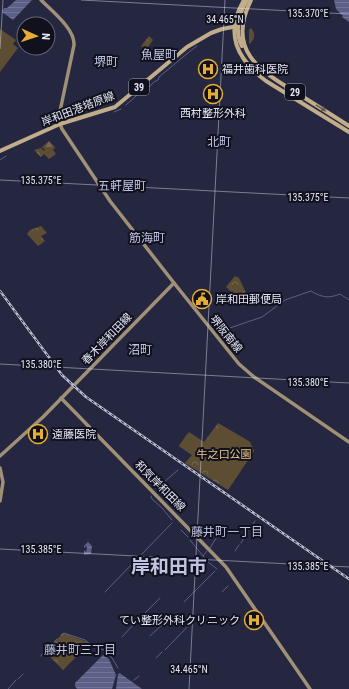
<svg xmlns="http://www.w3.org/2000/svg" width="349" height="689" viewBox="0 0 349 689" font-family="'Roboto Condensed','Noto Sans JP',sans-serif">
	<defs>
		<pattern id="forest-firs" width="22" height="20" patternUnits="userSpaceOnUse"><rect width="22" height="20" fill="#5d4e33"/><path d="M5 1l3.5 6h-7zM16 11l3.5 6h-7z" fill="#746851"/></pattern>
		<pattern id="park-crowns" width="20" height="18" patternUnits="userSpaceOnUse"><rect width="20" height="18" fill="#5d4e33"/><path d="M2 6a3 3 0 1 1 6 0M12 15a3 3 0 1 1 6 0" fill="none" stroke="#746851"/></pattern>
		<pattern id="water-rules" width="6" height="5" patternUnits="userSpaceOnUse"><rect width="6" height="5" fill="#5c5f86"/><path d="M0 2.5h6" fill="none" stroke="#737698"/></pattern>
	</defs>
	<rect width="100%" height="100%" fill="#252740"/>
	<g fill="url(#forest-firs)">
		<path d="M251 28C256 34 255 40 249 44V30Z"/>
		<polygon points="49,141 55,147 53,150 56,154 49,159 44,154 41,157 34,150 41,148 44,151 45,150 42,147"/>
	</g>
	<g fill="url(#park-crowns)">
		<polygon points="149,36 153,40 146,50 141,46"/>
		<polygon points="41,226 47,233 41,236 45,241 38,246 27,234 30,230"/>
		<polygon points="235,276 239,278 247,295 242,302 226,287"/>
		<polygon points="218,423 247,440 250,442 254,451 228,490 185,463 192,455 179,446 189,432 204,442"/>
		<polygon points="63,633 90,643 63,670 45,652"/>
	</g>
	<g fill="#5d4e33">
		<polygon points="0,29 16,40 13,44 18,48 0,72"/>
		<path d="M220 426C232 432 248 438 254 451L231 485C224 480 216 476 210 470 196 457 213 438 220 426Z"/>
		<polygon points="187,434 200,443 192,455 179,446"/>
	</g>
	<g fill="url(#water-rules)">
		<polygon points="16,0 32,0 13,20 2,12 4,8 7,8"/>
		<polygon points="334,0 349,0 349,22 342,17 343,16 336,9"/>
		<polygon points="88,542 92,546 91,554 84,555 84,550 86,552 87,548 86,546 84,548 84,546"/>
		<polygon points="103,655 109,659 116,675 112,689 77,689 75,686 75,683"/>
		<polygon points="120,673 121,674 142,689 116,689 118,674"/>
	</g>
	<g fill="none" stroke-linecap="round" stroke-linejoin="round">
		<g stroke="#5c5f86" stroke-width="1">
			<polyline points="126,105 145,88 149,87 154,82 158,80 159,77 194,48 197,46"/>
			<polyline points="114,112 121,109"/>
			<polyline points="0,160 6,156"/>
			<path d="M224 330 262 317 285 300 311 291C321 297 328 299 340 294L349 300"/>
			<polyline points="157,488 178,470"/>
			<polyline points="151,496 152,499 162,508 172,520"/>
			<polyline points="181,530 188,537"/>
			<polyline points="249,530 255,521"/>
			<polyline points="190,540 208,562 217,569"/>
			<polyline points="241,543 247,533"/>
			<polyline points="210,548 220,532"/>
			<polyline points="235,551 239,545"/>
			<polyline points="203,556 207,551"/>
			<polyline points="139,557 172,523"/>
			<polyline points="105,592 136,560"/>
			<polyline points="222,592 228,586"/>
			<polyline points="184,602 215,571"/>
			<polyline points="136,622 160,598"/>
			<polyline points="61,635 64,633 85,640 94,647 107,651 112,658 118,668"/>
			<polyline points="150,636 164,623"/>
			<polyline points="122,637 134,624"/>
			<polyline points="165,650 195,619"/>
			<polyline points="43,653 57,639"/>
			<polyline points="41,656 42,654"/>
			<polyline points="105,656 108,653"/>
			<polyline points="156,658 162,652"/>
			<polyline points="18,679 23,674"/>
			<polyline points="134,680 139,676"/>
			<polyline points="8,689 16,680"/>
		</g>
		<g stroke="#a09076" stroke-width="3.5">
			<path d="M41 0C52 11 75 29 74 45L59 116 60 124 62 129 110 201 174 283 239 364 254 377 349 442"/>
			<polyline points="61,398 226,567 310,689"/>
			<polyline points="0,456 43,417 174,283"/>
			<polyline points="0,468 3,482 0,501"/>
		</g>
		<g stroke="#c1ad8a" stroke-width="4">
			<path d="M244 0C224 34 237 59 266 81L349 132"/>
			<path d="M251 0C226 50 259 70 297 93 314 104 332 115 349 126"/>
			<path d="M242 46C234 30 238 15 247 0"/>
			<polyline points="0,151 60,124 115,107 187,47 211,33 222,29 238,26"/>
		</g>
		<g stroke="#bbbdd0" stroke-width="2.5">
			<polyline id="rail" points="0,291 62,375 86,397 349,579"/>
		</g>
		<use href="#rail" stroke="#10111d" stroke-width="1" stroke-dasharray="3" stroke-linecap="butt"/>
	</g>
	<defs><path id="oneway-solid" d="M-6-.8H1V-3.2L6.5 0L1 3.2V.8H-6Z"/></defs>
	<use fill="#685f54" href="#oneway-solid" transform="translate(321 108) rotate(32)"/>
	<path fill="none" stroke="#e4e6f7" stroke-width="1" stroke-opacity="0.45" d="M81 0 349 14M0 49 3 0M0 180 349 198M0 364 349 383M0 549 349 567M189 689 225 0"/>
	<defs>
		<g id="hospital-ring" transform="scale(1)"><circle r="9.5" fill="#10111d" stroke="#e6ad36" stroke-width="1.5"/><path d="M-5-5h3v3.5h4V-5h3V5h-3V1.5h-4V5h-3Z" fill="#e6ad36"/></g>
		<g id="civic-ring" transform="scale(1)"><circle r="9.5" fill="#10111d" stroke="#e6ad36" stroke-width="1.5"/><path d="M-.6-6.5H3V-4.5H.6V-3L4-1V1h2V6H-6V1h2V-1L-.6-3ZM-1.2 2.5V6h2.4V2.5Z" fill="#e6ad36"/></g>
	</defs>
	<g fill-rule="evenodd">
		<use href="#hospital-ring" x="208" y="69"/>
		<use href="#hospital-ring" x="213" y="94"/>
		<use href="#civic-ring" x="202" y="299"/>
		<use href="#hospital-ring" x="38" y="434"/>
		<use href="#hospital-ring" x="254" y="620"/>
	</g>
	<g text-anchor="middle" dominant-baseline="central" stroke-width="4" stroke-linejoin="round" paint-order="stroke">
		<g fill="#10111d" stroke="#a4a6b6" stroke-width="1">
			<rect x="129" y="79" width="20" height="16" rx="3"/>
			<rect x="285" y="84" width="20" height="16" rx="3"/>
		</g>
		<g font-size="10" font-weight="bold" fill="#e4e6f7">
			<text x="139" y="87">39</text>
			<text x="295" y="92">29</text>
		</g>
		<g font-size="11" fill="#e4e6f7" stroke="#10111d" text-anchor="start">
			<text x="222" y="69">福井歯科医院</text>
			<text x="213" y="113" text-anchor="middle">西村整形外科</text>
			<text x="216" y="299">岸和田郵便局</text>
			<text x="52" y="434">遠藤医院</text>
			<text x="240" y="620" text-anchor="end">てい整形外科クリニック</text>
		</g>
		<g font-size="11" fill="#e4e6f7" stroke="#10111d">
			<text transform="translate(78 109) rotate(-21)">岸和田港塔原線</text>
			<text transform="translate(226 334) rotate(51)">堺阪南線</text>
			<text transform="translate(107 339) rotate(-46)">春木岸和田線</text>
			<text transform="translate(160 486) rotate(45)">和気岸和田線</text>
		</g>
		<g font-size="11" fill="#ebc787" stroke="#10111d">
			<text x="224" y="454">牛之口公園</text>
		</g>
		<g font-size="12" fill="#bfc3e4" stroke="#10111d">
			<text x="159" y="55">魚屋町</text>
			<text x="106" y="62">堺町</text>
			<text x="219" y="142">北町</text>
			<text x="122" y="186">五軒屋町</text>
			<text x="147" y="238">筋海町</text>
			<text x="140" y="350">沼町</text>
			<text x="227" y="532">藤井町一丁目</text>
			<text x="80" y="650">藤井町三丁目</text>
		</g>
		<g font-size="19" font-weight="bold" fill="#bfc3e4" stroke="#10111d">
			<text x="169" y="566">岸和田市</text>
		</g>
	</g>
	<g font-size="10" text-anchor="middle" fill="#e4e6f7" stroke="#10111d" stroke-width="4" stroke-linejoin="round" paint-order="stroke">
		<text x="308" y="17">135.370°E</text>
		<text x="225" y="23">34.465°N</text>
		<text x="41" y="184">135.375°E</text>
		<text x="308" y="201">135.375°E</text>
		<text x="41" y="368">135.380°E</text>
		<text x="308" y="386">135.380°E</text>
		<text x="41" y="553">135.385°E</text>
		<text x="308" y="570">135.385°E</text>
		<text x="189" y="673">34.465°N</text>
	</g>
	<g transform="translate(36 36) rotate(93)"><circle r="19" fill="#10111d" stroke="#656674"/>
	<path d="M0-3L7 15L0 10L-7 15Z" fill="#e6ad36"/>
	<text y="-6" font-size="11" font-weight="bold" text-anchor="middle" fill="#e4e6f7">N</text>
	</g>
</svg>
